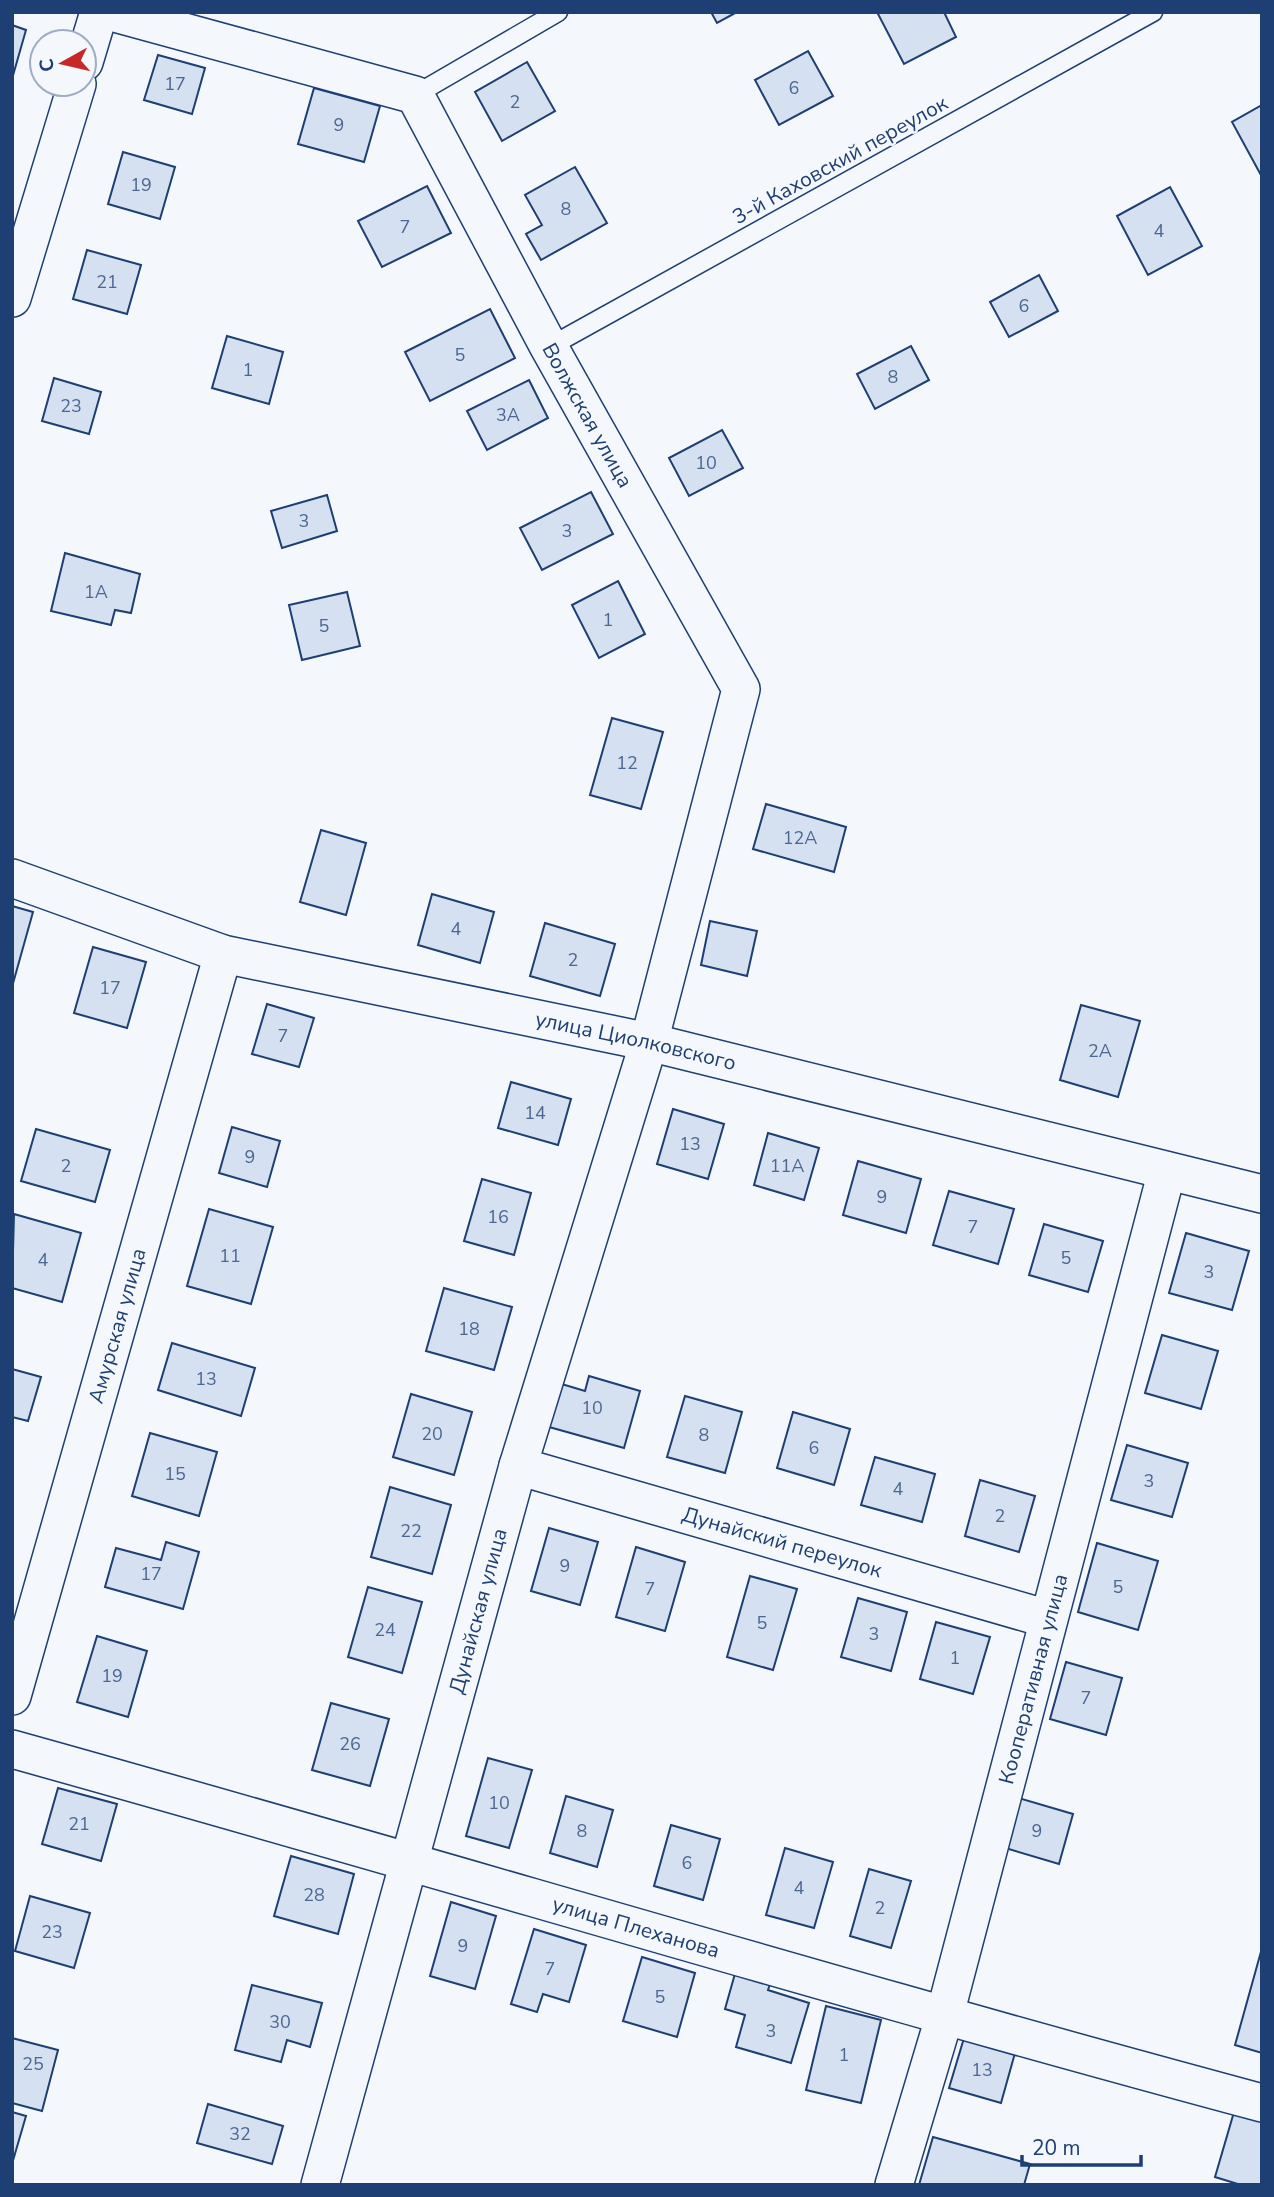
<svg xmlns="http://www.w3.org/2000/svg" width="1274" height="2197" viewBox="0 0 1274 2197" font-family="'Nunito Sans',sans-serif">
	<rect width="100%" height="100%" fill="#f4f7fb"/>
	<g fill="#d5e0f0" stroke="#1d3f73" stroke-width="2">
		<polygon points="711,12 737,12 717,23"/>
		<polygon points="877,12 944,12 956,37 904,64"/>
		<polygon points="12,25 26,30 12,79"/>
		<polygon points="808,51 833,96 779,125 755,80"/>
		<polygon points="158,55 205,68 192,114 144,100"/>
		<polygon points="527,62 555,111 502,141 475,92"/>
		<polygon points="314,88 380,106 364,162 298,144"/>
		<polygon points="1262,105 1262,177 1232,122"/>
		<polygon points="123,152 175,167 160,219 108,204"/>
		<polygon points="575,167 607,223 541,260 526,234 542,225 525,195"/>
		<polygon points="427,186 451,233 382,267 358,221"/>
		<polygon points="1170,187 1202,246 1148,275 1117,216"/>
		<polygon points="87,250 141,265 127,314 73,299"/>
		<polygon points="1039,275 1058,311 1009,337 990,302"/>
		<polygon points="490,309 515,358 430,401 405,352"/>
		<polygon points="227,336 283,352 269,404 212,388"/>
		<polygon points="911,346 929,380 875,409 857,374"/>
		<polygon points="54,378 101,392 89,434 42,421"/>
		<polygon points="529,380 548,418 487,450 467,411"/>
		<polygon points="722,430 743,468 689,496 669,458"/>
		<polygon points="591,492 613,534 542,570 520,528"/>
		<polygon points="327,495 337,531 282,548 271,511"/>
		<polygon points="65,553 140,574 131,613 115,610 111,625 51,611"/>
		<polygon points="618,581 645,634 599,658 572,605"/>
		<polygon points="347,592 360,646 302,660 289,605"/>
		<polygon points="612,718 663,732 641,809 590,795"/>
		<polygon points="766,804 846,827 834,872 753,849"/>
		<polygon points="321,830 366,843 346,915 300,902"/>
		<polygon points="432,894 494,912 480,963 418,945"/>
		<polygon points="12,906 33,912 12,987"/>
		<polygon points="710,921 757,931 747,976 701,965"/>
		<polygon points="545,923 615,944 600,996 530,976"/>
		<polygon points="93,947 146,962 127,1028 74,1013"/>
		<polygon points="267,1004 314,1018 299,1067 252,1054"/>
		<polygon points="1081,1005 1140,1021 1118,1097 1060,1080"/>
		<polygon points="511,1082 571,1099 558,1145 498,1128"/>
		<polygon points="673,1109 724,1124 708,1179 657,1164"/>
		<polygon points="232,1127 280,1141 267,1187 219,1173"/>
		<polygon points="36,1129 110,1150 95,1202 21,1181"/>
		<polygon points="768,1133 819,1148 804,1200 754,1185"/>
		<polygon points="858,1161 921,1179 906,1233 843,1215"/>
		<polygon points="482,1179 531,1193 514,1255 464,1241"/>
		<polygon points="949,1191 1014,1209 998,1264 933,1245"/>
		<polygon points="209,1209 273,1227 251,1304 187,1286"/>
		<polygon points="14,1214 81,1233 62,1302 12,1288"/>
		<polygon points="1044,1224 1103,1241 1088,1292 1029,1275"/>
		<polygon points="1186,1233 1249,1251 1232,1310 1169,1293"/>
		<polygon points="444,1288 512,1307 494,1370 426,1351"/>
		<polygon points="1162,1335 1218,1351 1201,1409 1145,1393"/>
		<polygon points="172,1343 255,1368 241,1416 158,1390"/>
		<polygon points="12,1369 41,1377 28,1421 12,1417"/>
		<polygon points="589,1376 640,1391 624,1448 542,1425 555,1382 585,1391"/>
		<polygon points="411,1394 472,1412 454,1475 393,1457"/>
		<polygon points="685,1396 742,1412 725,1473 667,1457"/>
		<polygon points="793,1412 850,1429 834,1485 777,1468"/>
		<polygon points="150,1433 217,1452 199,1516 132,1496"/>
		<polygon points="1127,1445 1188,1463 1172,1517 1111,1500"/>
		<polygon points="875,1457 935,1474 922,1522 861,1505"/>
		<polygon points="980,1480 1035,1496 1019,1552 965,1536"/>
		<polygon points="390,1487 451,1505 432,1574 371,1557"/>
		<polygon points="549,1528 598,1542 580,1605 531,1591"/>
		<polygon points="166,1542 199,1552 183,1609 105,1587 116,1548 161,1560"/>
		<polygon points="1097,1543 1158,1561 1138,1630 1078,1612"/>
		<polygon points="636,1547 685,1562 665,1631 616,1617"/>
		<polygon points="750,1576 797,1589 773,1670 727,1657"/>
		<polygon points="368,1587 422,1602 402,1673 348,1657"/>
		<polygon points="858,1598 907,1612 891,1671 841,1657"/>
		<polygon points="936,1622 990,1637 973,1694 920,1679"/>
		<polygon points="97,1636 147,1651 128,1717 77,1702"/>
		<polygon points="1066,1662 1122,1678 1106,1735 1050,1719"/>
		<polygon points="331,1703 389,1719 370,1786 312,1770"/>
		<polygon points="488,1758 532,1770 509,1848 466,1836"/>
		<polygon points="58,1788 117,1804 101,1861 42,1844"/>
		<polygon points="566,1796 613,1810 597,1867 550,1853"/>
		<polygon points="1015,1797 1073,1814 1059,1864 1002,1847"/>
		<polygon points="671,1825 720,1839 703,1900 654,1886"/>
		<polygon points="785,1848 833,1862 814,1928 766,1915"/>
		<polygon points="291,1856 354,1874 338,1934 274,1916"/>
		<polygon points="869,1869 911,1881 891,1948 850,1936"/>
		<polygon points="30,1896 90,1913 74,1968 15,1951"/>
		<polygon points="451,1902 496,1916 475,1989 430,1976"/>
		<polygon points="534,1929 586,1945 569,2002 543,1994 537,2012 511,2004"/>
		<polygon points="1262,1948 1262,2053 1235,2045"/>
		<polygon points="642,1957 695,1973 677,2037 623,2021"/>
		<polygon points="736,1970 771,1981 768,1990 809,2003 791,2063 736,2047 745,2015 725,2009"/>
		<polygon points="252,1985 322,2003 310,2047 287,2040 281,2062 235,2050"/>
		<polygon points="826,2006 881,2020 861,2103 806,2090"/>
		<polygon points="12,2038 58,2050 42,2111 12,2103"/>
		<polygon points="964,2038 1015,2053 1001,2103 949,2088"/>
		<polygon points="208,2104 283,2126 272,2164 197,2143"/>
		<polygon points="12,2112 26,2116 12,2164"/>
		<polygon points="1234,2112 1262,2120 1262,2185 1241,2185 1215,2177"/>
		<polygon points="933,2137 1030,2164 1024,2185 919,2185"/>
	</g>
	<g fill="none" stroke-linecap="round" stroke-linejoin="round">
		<g stroke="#1d3f73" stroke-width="21">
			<g id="lane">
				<polyline points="415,95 558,12"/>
				<polyline points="549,347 1153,12"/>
			</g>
		</g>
		<g stroke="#1d3f73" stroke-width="40">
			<g id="street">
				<path id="s1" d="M111 12 415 95 549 347 741 689 649 1042 518 1466 320 2185"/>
				<polyline points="84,62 99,12"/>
				<polyline points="12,298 77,84"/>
				<path id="s2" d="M12 878 223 954 649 1042 1262 1194"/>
				<path id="s3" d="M518 1466 1048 1619"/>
				<path id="s4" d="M12 1696 223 954"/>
				<path id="s5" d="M12 1749C429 1865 844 1991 1262 2103"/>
				<path id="s6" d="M894 2185 944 2018 1167 1171"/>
			</g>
		</g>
		<use href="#lane" stroke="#f4f7fb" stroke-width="18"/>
		<use href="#street" stroke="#f4f7fb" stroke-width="37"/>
	</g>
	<g text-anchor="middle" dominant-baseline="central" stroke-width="5" stroke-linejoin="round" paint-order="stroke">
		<g font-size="18" fill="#4b6792">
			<text x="175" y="84">17</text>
			<text x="794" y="88">6</text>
			<text x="515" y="102">2</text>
			<text x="339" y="125">9</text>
			<text x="141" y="185">19</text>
			<text x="566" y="209">8</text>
			<text x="405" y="227">7</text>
			<text x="1159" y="231">4</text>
			<text x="107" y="282">21</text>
			<text x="1024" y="306">6</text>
			<text x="460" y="355">5</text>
			<text x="248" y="370">1</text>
			<text x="893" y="377">8</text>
			<text x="71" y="406">23</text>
			<text x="508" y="415">3А</text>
			<text x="706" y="463">10</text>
			<text x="304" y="521">3</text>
			<text x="567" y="531">3</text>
			<text x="96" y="592">1А</text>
			<text x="608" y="620">1</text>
			<text x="324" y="626">5</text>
			<text x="627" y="763">12</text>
			<text x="800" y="838">12А</text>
			<text x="456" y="929">4</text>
			<text x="573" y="960">2</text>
			<text x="110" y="988">17</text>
			<text x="283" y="1036">7</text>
			<text x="1100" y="1051">2А</text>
			<text x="535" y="1113">14</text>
			<text x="690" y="1144">13</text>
			<text x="250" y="1157">9</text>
			<text x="66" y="1166">2</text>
			<text x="787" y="1166">11А</text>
			<text x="882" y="1197">9</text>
			<text x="498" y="1217">16</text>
			<text x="973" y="1227">7</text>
			<text x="230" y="1256">11</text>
			<text x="1066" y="1258">5</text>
			<text x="43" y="1260">4</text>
			<text x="1209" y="1272">3</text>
			<text x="469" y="1329">18</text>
			<text x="206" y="1379">13</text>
			<text x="592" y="1408">10</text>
			<text x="432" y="1434">20</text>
			<text x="704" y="1435">8</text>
			<text x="814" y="1448">6</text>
			<text x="175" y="1474">15</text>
			<text x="1149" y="1481">3</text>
			<text x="898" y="1489">4</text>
			<text x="1000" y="1516">2</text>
			<text x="411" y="1531">22</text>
			<text x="565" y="1566">9</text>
			<text x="151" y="1574">17</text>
			<text x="1118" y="1587">5</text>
			<text x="650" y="1589">7</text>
			<text x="762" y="1623">5</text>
			<text x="385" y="1630">24</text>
			<text x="874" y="1634">3</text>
			<text x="955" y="1658">1</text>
			<text x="112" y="1676">19</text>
			<text x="1086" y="1698">7</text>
			<text x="350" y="1744">26</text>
			<text x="499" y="1803">10</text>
			<text x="79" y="1824">21</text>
			<text x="582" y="1831">8</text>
			<text x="1037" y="1831">9</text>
			<text x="687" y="1863">6</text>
			<text x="799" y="1888">4</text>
			<text x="314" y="1895">28</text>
			<text x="880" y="1908">2</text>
			<text x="52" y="1932">23</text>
			<text x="463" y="1946">9</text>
			<text x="550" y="1969">7</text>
			<text x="660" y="1997">5</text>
			<text x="280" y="2022">30</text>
			<text x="771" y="2031">3</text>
			<text x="844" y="2055">1</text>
			<text x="33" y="2064">25</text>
			<text x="982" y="2070">13</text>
			<text x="240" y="2134">32</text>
		</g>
		<g font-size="21" fill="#1d3f73" stroke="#f4f7fb">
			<text transform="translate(840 160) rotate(-29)">3-й Каховский переулок</text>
			<text stroke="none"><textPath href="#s1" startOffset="679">Волжская улица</textPath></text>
			<text stroke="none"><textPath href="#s2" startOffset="646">улица Циолковского</textPath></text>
			<text stroke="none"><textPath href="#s4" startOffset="385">Амурская улица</textPath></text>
			<text stroke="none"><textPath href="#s3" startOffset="275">Дунайский переулок</textPath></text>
			<text transform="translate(478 1611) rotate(-75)">Дунайская улица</text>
			<text stroke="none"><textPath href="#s6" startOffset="525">Кооперативная улица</textPath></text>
			<text stroke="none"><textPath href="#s5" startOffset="649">улица Плеханова</textPath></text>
		</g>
	</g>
	<rect width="1274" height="2197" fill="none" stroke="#1d3f73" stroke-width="28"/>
	<g transform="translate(63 63) rotate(262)"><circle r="33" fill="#f4f7fb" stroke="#9eadc5" stroke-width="2"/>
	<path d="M0-5L12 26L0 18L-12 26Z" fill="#c62828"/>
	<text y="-10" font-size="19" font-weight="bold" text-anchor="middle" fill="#1d3f73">С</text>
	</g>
	<path d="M1022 2155v10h119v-10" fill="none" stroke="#1d3f73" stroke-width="3.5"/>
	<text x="1032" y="2155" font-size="21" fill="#1d3f73" stroke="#f4f7fb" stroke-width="5" paint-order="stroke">20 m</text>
</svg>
